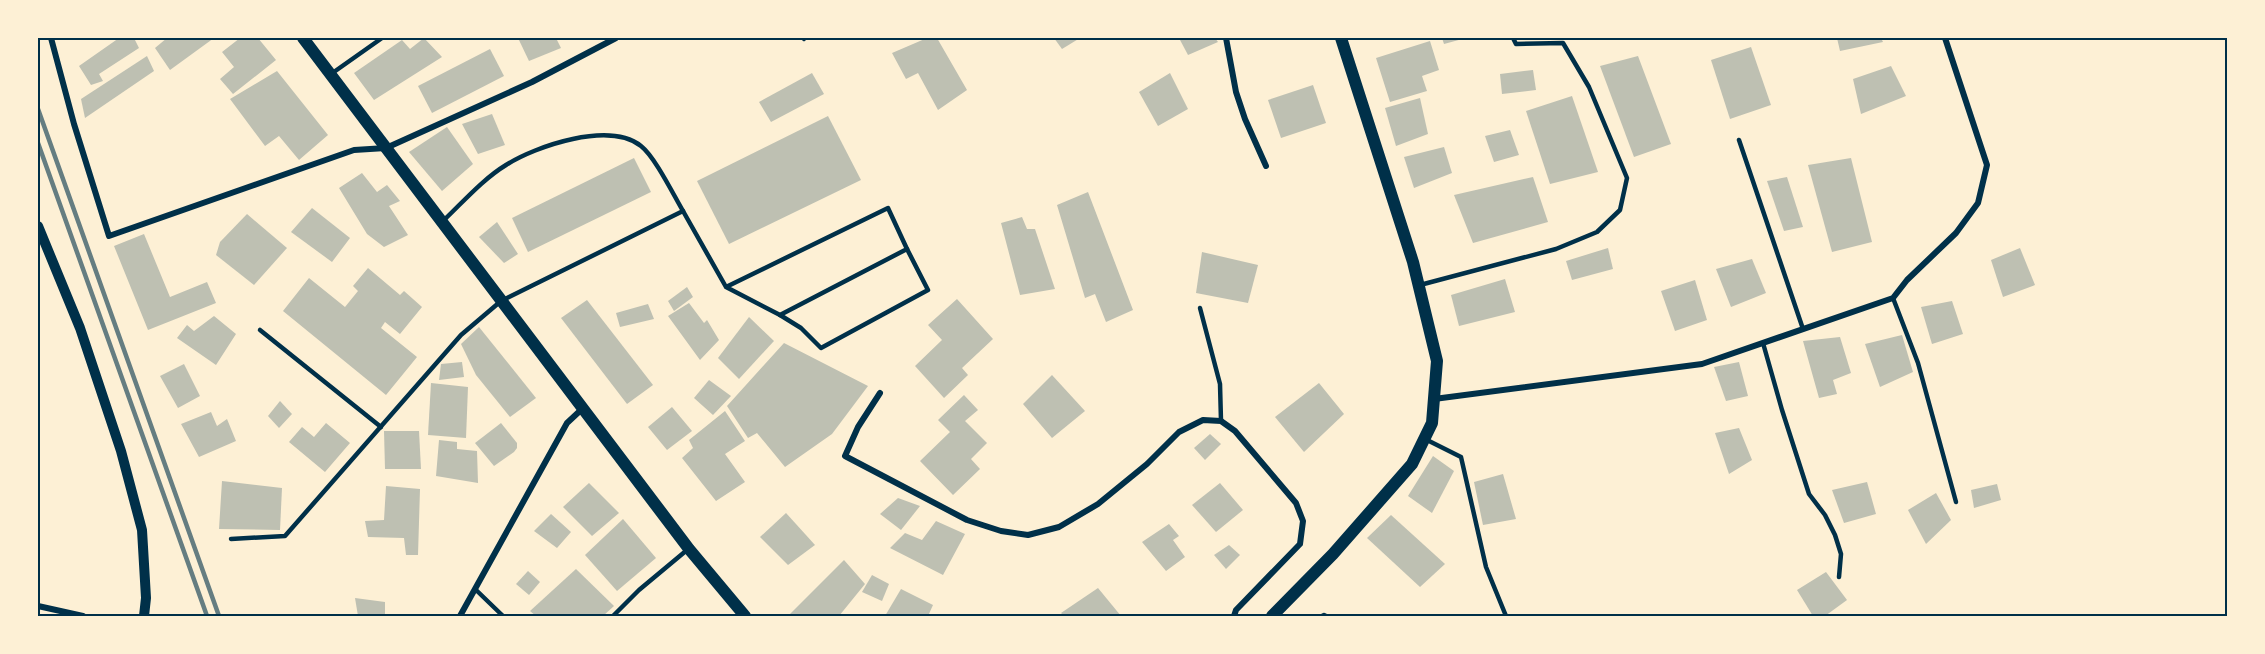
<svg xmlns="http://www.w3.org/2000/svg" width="2265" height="654" viewBox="0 0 2265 654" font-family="'DM Sans',sans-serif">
	<rect width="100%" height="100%" fill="#fdf0d5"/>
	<g fill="#bec0b2">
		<polygon points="119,38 134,38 139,48 99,74 103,81 91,85 79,66"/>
		<polygon points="167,38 214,38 170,70 155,48"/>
		<polygon points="240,38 258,38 276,60 233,94 220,79 234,67 222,52"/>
		<polygon points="424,38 442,57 374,100 354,73 402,40 410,49"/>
		<polygon points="518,38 556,38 561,48 529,61"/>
		<polygon points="927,38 937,38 967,90 938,110 918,73 906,79 892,53"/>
		<polygon points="1054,38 1080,38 1062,49"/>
		<polygon points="1179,38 1215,38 1218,42 1188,55"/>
		<polygon points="1442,38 1466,38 1444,44"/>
		<polygon points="1837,38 1881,38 1883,42 1840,51"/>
		<polygon points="1430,41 1439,70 1422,76 1427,91 1390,102 1376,58"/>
		<polygon points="1751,47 1771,105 1730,119 1711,60"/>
		<polygon points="490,49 504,76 432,113 418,86"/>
		<polygon points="147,56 154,71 85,118 81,99"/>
		<polygon points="1638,56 1671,144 1634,157 1600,66"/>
		<polygon points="1891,66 1906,96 1861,114 1853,79"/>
		<polygon points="1533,70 1536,90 1502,94 1500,74"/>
		<polygon points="277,71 328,135 299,160 279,136 265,146 230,99"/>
		<polygon points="812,73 824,94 771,122 759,102"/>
		<polygon points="1170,73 1188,109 1158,126 1139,92"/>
		<polygon points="1313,85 1326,123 1281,138 1268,100"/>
		<polygon points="1572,96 1598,172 1550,184 1526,111"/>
		<polygon points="1420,98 1428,134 1396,146 1385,108"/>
		<polygon points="492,114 505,145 478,154 462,124"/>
		<polygon points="828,116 861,180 729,244 697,181"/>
		<polygon points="447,127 473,164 442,191 409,152"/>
		<polygon points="1510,130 1519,155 1494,162 1485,136"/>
		<polygon points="1444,147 1452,173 1414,188 1404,157"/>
		<polygon points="634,158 651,192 528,252 512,218"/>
		<polygon points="1851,158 1872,242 1832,252 1808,165"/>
		<polygon points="362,173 377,192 387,185 400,201 389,206 408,235 384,247 367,234 339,188"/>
		<polygon points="1533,177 1548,222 1473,243 1454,195"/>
		<polygon points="1787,177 1803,227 1784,231 1767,181"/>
		<polygon points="1088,192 1133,310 1106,322 1095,294 1085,298 1057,205"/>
		<polygon points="312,208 350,238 332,262 291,232"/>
		<polygon points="247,214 287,248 254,285 216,255 220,242"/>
		<polygon points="1022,217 1027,229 1035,229 1055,289 1020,295 1001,223"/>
		<polygon points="497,222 518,254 504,263 479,237"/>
		<polygon points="144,234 170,297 207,282 216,303 148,330 114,246"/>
		<polygon points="1608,248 1613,269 1572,280 1566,261"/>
		<polygon points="2020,248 2035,285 2003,297 1991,260"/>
		<polygon points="1202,252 1258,265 1248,303 1196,293"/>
		<polygon points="1752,259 1766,293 1731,307 1716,269"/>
		<polygon points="368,268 400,295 404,291 422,307 400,334 385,322 381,328 417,357 386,395 283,311 309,278 345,307 358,291 353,286"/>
		<polygon points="1505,279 1515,312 1459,326 1451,295"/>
		<polygon points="1695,280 1707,320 1675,331 1661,291"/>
		<polygon points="687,287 693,297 674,311 668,301"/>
		<polygon points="957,299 993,339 962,368 968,375 944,398 915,366 942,340 928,325"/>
		<polygon points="587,300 653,385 627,404 561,318"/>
		<polygon points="1952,301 1963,334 1932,344 1921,307"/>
		<polygon points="689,303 704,323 707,320 719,340 700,360 668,316"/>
		<polygon points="648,304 654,319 620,327 616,313"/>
		<polygon points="214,316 236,334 216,365 177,338 187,325 194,331"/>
		<polygon points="749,317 774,341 739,379 718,358"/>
		<polygon points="479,327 536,398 510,417 476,375 461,344"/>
		<polygon points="1902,335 1913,372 1880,387 1865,344"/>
		<polygon points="1840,337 1851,373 1833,380 1837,394 1819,398 1803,341"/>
		<polygon points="784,343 868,386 832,434 785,467 757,433 748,438 727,406"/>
		<polygon points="462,362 464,377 439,380 441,364"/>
		<polygon points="1739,362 1748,396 1726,401 1714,367"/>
		<polygon points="184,364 200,396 178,408 160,376"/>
		<polygon points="1052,375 1085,411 1052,438 1023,404"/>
		<polygon points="709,380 731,396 713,415 694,398"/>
		<polygon points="431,383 468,387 466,438 428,435"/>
		<polygon points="1319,383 1344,414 1304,452 1275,417"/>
		<polygon points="964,395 978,410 965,421 987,443 971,459 980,469 953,495 920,461 950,432 938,420"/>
		<polygon points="280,401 292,414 279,428 268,416"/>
		<polygon points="672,407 692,431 667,450 648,427"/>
		<polygon points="725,411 745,441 725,454 745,482 716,501 682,458 693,448 689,440"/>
		<polygon points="211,412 217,426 227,419 236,441 199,457 181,424"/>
		<polygon points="326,423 350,443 325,472 289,442 302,427 314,437"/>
		<polygon points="501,423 517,443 517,448 514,452 494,466 475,443"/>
		<polygon points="1739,428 1752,460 1729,474 1715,433"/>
		<polygon points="384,431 419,431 421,469 385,469"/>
		<polygon points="1210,434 1221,444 1205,460 1194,448"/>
		<polygon points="439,440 457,442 457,449 477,451 478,483 436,476"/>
		<polygon points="1433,456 1454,471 1432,513 1408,496"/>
		<polygon points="1503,474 1516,519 1483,525 1474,482"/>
		<polygon points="222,481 282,488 280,530 219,529"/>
		<polygon points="1867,482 1876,514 1844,523 1832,490"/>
		<polygon points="589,483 619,513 592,536 563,507"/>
		<polygon points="1220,483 1243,510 1216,532 1192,505"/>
		<polygon points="1997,484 2001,500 1974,508 1971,490"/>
		<polygon points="386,486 420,489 418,555 406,555 404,538 368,537 365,521 384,520"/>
		<polygon points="1936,493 1951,520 1926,544 1908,510"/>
		<polygon points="898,498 920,506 901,530 880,514"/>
		<polygon points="786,513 815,545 788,565 760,537"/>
		<polygon points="551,514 571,532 557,548 534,531"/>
		<polygon points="1391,515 1445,564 1420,587 1367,538"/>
		<polygon points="623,519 656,558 617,591 585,555"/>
		<polygon points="936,521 965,534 943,575 890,548 905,533 922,540"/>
		<polygon points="1169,524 1179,536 1173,540 1185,557 1166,571 1142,542"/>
		<polygon points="1229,545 1240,555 1226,569 1214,555"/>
		<polygon points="844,560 865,584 839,616 788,616"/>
		<polygon points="576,569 614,606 603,616 536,616 530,611"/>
		<polygon points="528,571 540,582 529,595 516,584"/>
		<polygon points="1826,572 1847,600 1825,616 1813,616 1797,590"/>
		<polygon points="872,575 889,584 882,601 862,592"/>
		<polygon points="1098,588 1121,616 1064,616 1061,613"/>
		<polygon points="901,589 933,605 928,616 885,616"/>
		<polygon points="355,598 385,602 385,616 358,616"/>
	</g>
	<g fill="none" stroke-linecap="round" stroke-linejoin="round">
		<g stroke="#003049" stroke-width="4.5">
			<polyline points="803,38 804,39"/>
			<polyline points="331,74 382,38"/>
			<polyline points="1739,140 1803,329"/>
			<path d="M444 220C463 202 483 179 506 165 536 146 609 121 641 146 655 157 673 194 683 211"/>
			<polyline points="1420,285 1556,249 1597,232 1620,210 1627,178 1589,87 1563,43 1516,44 1513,38"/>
			<polyline points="1893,298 1918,363 1956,502"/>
			<polyline points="1200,308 1220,384 1221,421"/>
			<polyline points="780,315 801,328 821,348 928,290 907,249"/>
			<polyline points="260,330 381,427"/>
			<polyline points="1763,343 1782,410 1809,494 1825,515 1835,535 1841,554 1839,577"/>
			<polyline points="1425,439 1461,457 1486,567 1506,616"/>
			<polyline points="231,539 285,536 461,335 501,301 683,211 726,287 780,315 907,249 888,208 726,287"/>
			<polyline points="475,589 503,616"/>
			<polyline points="613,616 639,590 687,550"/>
			<polyline points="1322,616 1324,615 1326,616"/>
		</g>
		<g stroke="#003049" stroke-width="6">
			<polyline points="51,38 74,124 109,236 354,150 386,148 532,82 616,38"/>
			<polyline points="1226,38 1236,92 1245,119 1266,166"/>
			<polyline points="880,393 858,427 845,456 967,520 1001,531 1028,535 1059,527 1098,504 1147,464 1179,432 1203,420 1221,421 1235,431 1296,503 1303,521 1300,544 1236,610 1234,616"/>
			<polyline points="1434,399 1702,364 1893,298 1907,280 1956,233 1978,203 1987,165 1945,38"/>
			<polyline points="38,606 83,616"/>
			<polyline points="460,616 567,423 582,409"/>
		</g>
		<polyline stroke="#003049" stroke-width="10" points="38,226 80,328 121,451 142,530 146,598 144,616"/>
		<g stroke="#003049" stroke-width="12">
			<polyline points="303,38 689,549 745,616"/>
			<polyline points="1272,616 1333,554 1412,464 1432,423 1437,361 1413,262 1341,38"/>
		</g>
		<g stroke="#657d81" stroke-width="4.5">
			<polyline points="38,109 219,616"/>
			<polyline points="38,143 207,616"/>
		</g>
	</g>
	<rect width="2265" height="654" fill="none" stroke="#fdf0d5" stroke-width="78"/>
	<rect x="39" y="39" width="2187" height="576" fill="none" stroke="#003049" stroke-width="2"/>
</svg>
